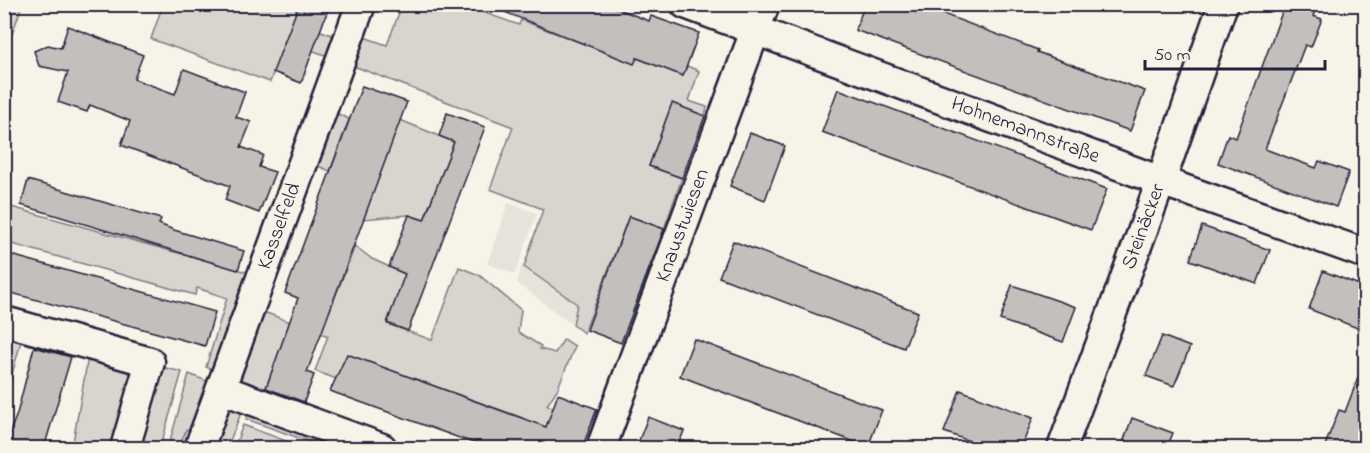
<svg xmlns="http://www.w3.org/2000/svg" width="1370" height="453" viewBox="0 0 1370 453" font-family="'Indie Flower',sans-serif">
	<rect width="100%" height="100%" fill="#f7f3e8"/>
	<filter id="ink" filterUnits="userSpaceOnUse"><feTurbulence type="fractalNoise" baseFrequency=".0167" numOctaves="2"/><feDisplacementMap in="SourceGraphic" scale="12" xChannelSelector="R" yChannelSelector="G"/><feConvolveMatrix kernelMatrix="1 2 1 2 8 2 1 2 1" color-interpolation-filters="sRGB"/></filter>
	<g filter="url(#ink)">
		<g fill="#e7e3db">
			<polygon points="508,203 537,213 515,274 487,264"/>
			<polygon points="522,265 577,304 573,325 517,283"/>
		</g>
		<g fill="#d8d5cf" stroke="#7d7c85" stroke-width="1.5">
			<polygon points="5,4 22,5 5,55 4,5"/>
			<polygon points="163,4 298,5 296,10 305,13 301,23 339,38 331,57 285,41 270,82 151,39"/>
			<polygon points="402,5 448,5 460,9 462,5 519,25 521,20 634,63 637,58 683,76 687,66 699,71 689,101 707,107 705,116 672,104 649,166 682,178 664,229 629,216 584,333 573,325 577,304 524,267 543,209 490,189 513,127 351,65 361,36 387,45"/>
			<polygon points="334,112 349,119 330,171 313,164"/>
			<polygon points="400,120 454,142 424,220 409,215 363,219"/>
			<polygon points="4,205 251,273 216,370 206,367 227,298 197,288 195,295 5,242"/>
			<polygon points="355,246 372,259 405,274 387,324 432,340 459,267 479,275 521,310 518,332 541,346 540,349 555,353 564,339 575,346 557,390 547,405 554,408 540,442 523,418 348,355 339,380 315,371 328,336 318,332 326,309 330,310"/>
			<polygon points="264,312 290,322 265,390 243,382 241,378"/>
			<polygon points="5,333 22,338 5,400"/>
			<polygon points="88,357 136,371 115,448 72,448"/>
			<polygon points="162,367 182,372 160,448 140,448"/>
			<polygon points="189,374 209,382 190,431 186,430 182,440 185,442 183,448 168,448"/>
			<polygon points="236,407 243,408 227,448 213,448 227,413 230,408"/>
			<polygon points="249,409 356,448 327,448 246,419"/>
			<polygon points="243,425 305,448 234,448"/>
		</g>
		<g fill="#c2bfbd" stroke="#22223b" stroke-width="1.5">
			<polygon points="299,4 330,4 301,83 273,72"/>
			<polygon points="485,4 606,4 649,21 651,16 699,33 683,76 637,58 634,64"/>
			<polygon points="865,4 917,4 1038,50 1037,52 1145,91 1130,131 855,30"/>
			<polygon points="1285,4 1318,4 1313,16 1322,19 1311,47 1305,45 1265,149 1316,168 1319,161 1349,172 1336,207 1218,163 1228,135 1236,138"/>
			<polygon points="68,26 143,55 134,79 175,94 184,69 245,92 236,117 251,122 241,147 263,155 259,167 275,172 259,213 225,200 230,186 121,145 130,121 90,105 87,112 58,102 68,72 39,66 34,51 48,45 61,48"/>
			<polygon points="362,86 407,102 307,372 314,375 304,402 266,388 298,298 285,293"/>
			<polygon points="838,89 1107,189 1091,230 822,132"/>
			<polygon points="672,103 705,116 682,178 649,166"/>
			<polygon points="447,113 485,127 408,331 387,323 405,274 389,267 409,215 424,220 454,142 439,136"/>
			<polygon points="750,133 785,146 765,200 730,186"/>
			<polygon points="28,180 161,219 159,224 174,230 244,251 238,270 21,205"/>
			<polygon points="629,216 664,229 621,343 587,330"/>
			<polygon points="1202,226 1270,250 1257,284 1190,260"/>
			<polygon points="733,241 918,312 904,348 719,277"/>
			<polygon points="4,253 215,312 205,346 4,291"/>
			<polygon points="1323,271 1365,287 1365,331 1309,309"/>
			<polygon points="1012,285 1076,307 1063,342 1000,320"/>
			<polygon points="1162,336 1190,347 1174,386 1146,376"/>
			<polygon points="694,339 882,410 868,447 680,376"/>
			<polygon points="34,347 71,357 44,448 21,448 5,444 17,414"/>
			<polygon points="347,354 546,427 558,394 597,409 582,448 487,448 330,391"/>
			<polygon points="1364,362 1365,448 1324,448 1339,410 1345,412"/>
			<polygon points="960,390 1033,418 1021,448 989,448 944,432"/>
			<polygon points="648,417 684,431 677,448 636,448"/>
			<polygon points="1132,418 1173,433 1167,448 1121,448"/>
		</g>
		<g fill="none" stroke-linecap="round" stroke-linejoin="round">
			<g stroke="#22223b" stroke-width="33">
				<g id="minor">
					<path id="s1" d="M685 4 1161 181 1366 254"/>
					<polyline points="4,321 150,362 125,448"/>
					<polyline points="221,389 382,448"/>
					<path id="s2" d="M199 448 361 4"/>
					<path id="s3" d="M601 448 765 4"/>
					<path id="s4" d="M1062 448 1161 181 1223 4"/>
				</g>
			</g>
			<use href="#minor" stroke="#f7f3e8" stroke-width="28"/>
		</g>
	</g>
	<g text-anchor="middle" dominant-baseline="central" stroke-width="4.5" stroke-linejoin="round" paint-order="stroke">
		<g font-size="21" fill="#22223b" stroke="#f7f3e8">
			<text stroke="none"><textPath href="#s1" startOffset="363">Hohnemannstraße</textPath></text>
			<text stroke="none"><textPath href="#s2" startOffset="236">Kasselfeld</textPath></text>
			<text stroke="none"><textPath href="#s3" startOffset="237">Knaustwiesen</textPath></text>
			<text stroke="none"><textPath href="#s4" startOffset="236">Steinäcker</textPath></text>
		</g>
	</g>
	<rect width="1370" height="453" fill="none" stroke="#f7f3e8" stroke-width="24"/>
	<rect x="12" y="12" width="1346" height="429" fill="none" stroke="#22223b" stroke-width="2" filter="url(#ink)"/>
	<path d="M1145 60v9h180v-9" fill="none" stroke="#22223b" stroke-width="3"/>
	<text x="1154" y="60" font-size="18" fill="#22223b" stroke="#f7f3e8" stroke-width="4.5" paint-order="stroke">50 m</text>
</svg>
